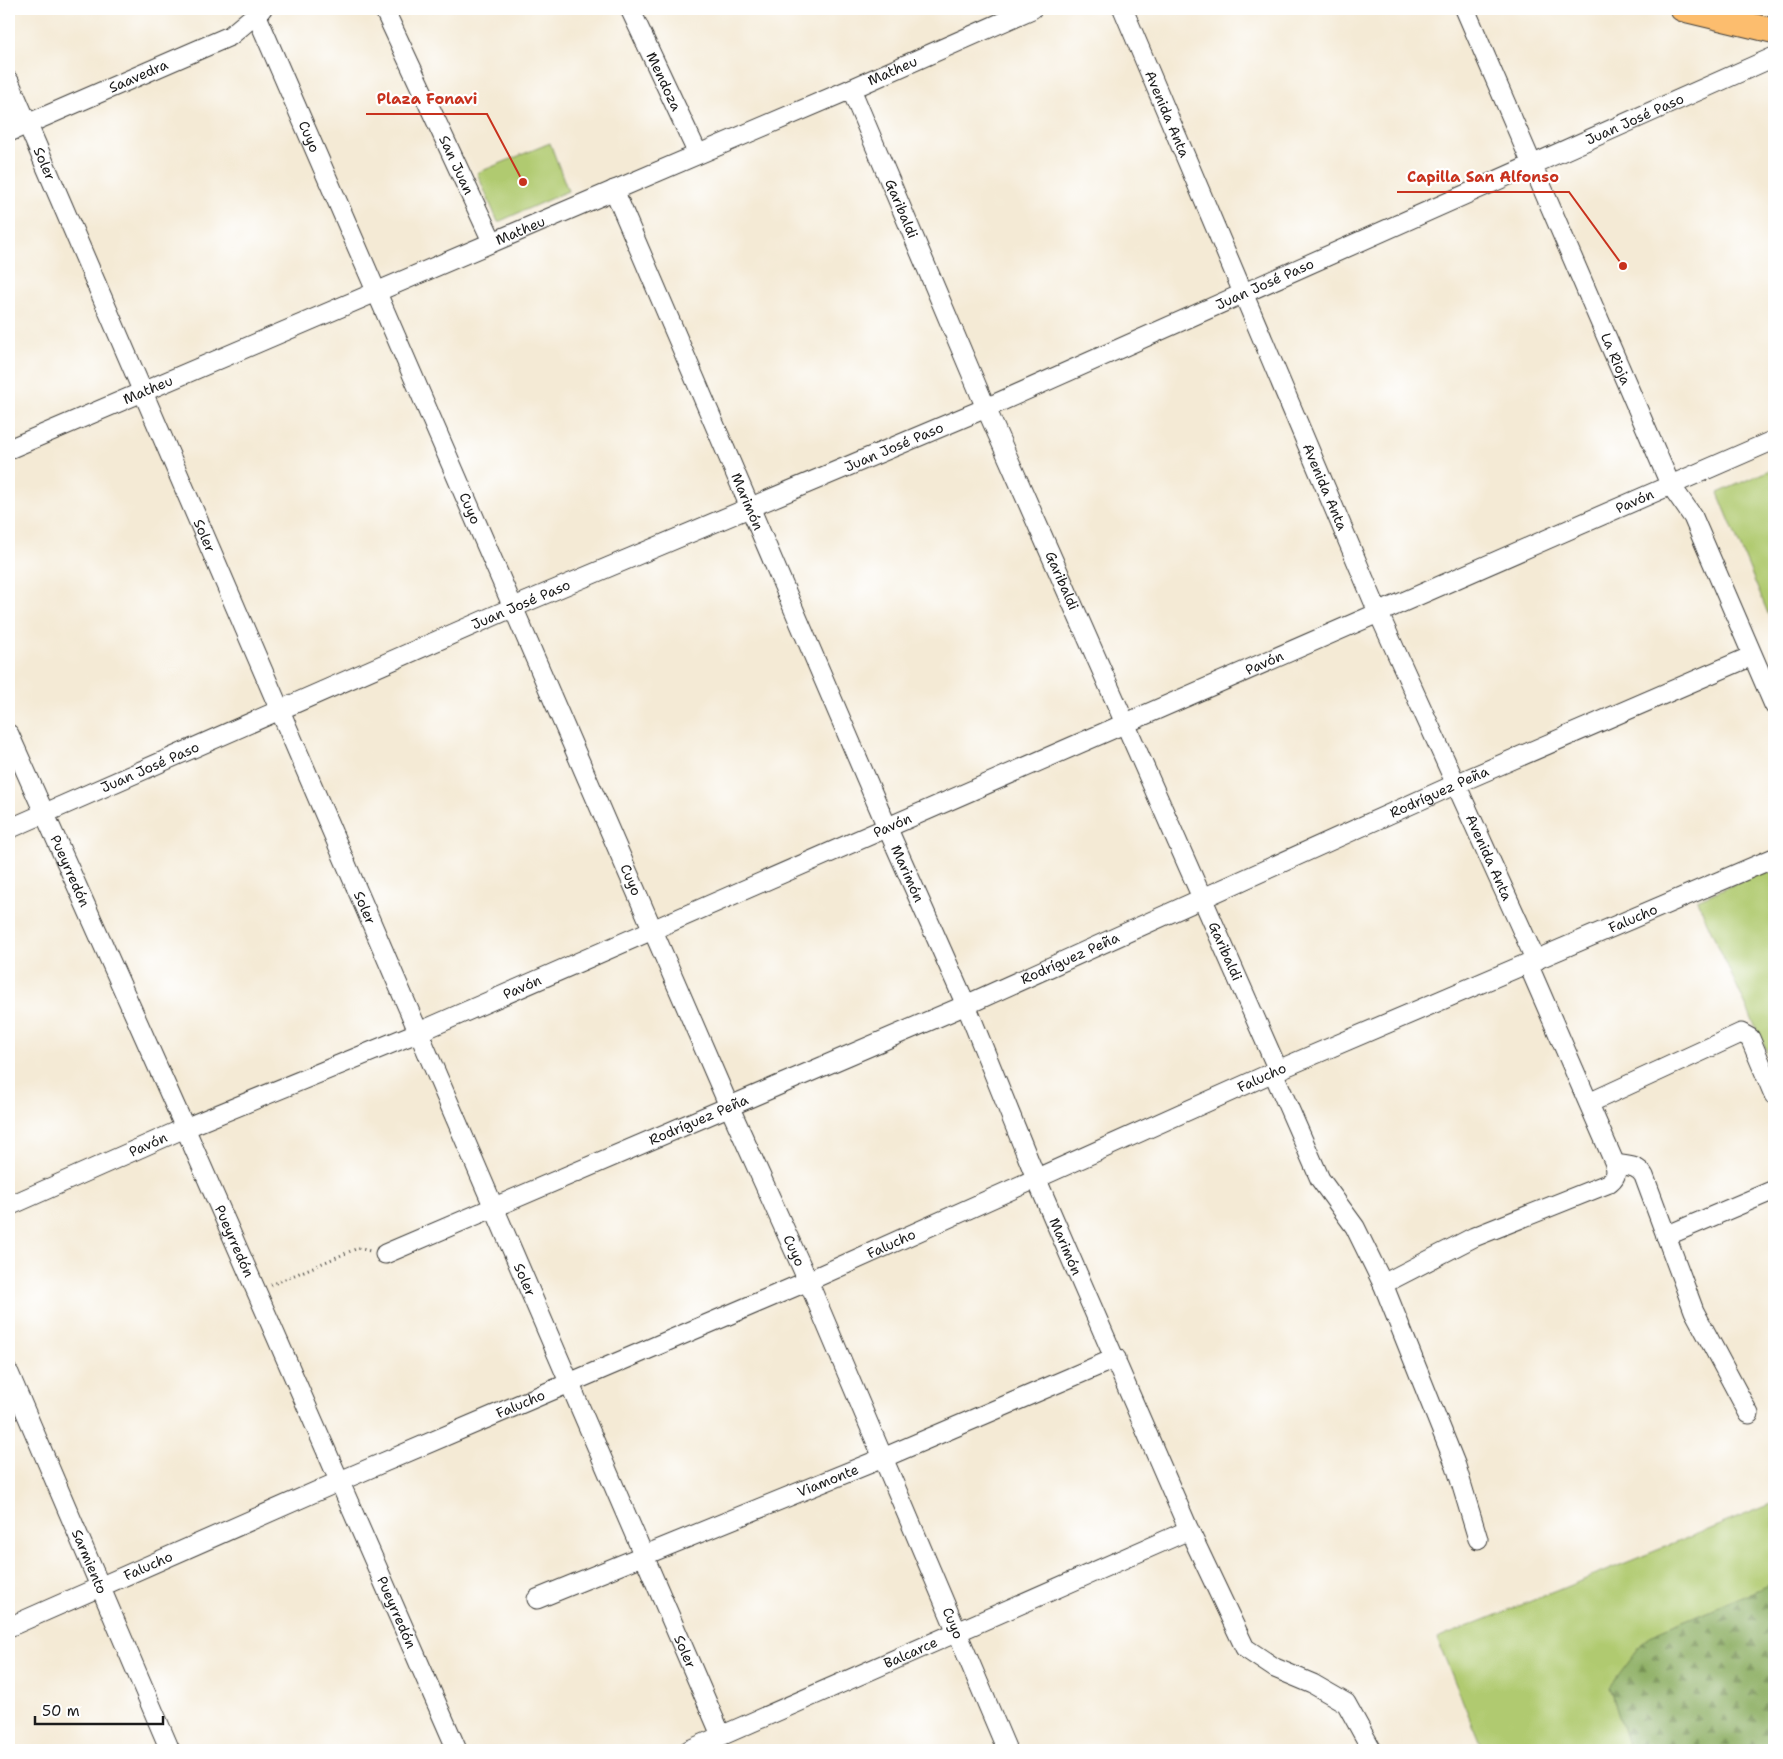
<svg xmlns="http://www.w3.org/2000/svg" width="1783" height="1759" viewBox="0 0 1783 1759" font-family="'Shantell Sans',sans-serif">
	<defs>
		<pattern id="forest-firs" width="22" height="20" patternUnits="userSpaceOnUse" patternTransform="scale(1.25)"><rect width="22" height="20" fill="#8cae62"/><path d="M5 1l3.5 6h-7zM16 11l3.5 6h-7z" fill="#728d50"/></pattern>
	</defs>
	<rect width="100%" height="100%" fill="#fff"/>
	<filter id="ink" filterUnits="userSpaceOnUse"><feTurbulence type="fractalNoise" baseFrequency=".02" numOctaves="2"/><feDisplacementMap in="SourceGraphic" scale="10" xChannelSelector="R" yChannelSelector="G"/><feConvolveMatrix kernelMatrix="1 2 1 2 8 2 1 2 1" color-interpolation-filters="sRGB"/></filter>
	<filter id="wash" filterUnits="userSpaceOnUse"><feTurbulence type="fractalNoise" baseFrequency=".0096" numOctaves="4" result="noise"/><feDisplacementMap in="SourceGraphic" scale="20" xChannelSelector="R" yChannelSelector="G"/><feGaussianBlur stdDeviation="1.12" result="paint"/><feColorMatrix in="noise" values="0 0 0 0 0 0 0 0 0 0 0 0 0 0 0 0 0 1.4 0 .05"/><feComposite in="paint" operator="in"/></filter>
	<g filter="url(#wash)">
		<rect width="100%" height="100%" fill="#f4ead5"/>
		<g fill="#b0ca6f" stroke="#667346">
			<polygon points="550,143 568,191 498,222 477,173"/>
			<polygon points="1774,468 1774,628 1718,493"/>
			<polygon points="1774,867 1774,1067 1697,900"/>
			<polygon points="1774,1503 1774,1750 1483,1750 1437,1639"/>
		</g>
		<polygon fill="url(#forest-firs)" stroke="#54653f" points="1774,1583 1774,1750 1624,1750 1628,1745 1610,1687 1649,1635"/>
	</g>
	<g filter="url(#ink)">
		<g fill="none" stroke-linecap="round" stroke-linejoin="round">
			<g stroke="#3c3b38" stroke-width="21">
				<g id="minor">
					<path id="s1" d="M254 9 729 1106 808 1281 1007 1750"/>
					<path id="s2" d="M384 9 492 241"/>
					<path id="s3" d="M630 9 698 154"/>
					<path id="s4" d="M1123 9 1378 612 1536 961"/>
					<path id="s5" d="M1465 9 1670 484 1693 517 1774 705"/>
					<path id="s6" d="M9 81 721 1735"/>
					<path id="s7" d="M851 89 986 408 1278 1070"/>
					<path id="s8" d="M9 132 230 36 262 9"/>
					<path id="s9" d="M614 190 887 827 966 1005 1036 1178 1189 1530 1245 1648 1275 1668 1313 1684 1346 1703 1372 1750"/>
					<path id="s10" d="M9 449 851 89 1032 9"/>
					<path id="s11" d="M9 734 185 1128 457 1750"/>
					<path id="s12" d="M9 829 514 607 986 408 1774 57"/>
					<polyline points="1273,1072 1320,1179 1355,1227 1383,1284 1456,1466 1478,1539"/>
					<polyline points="1589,1103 1741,1033 1750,1038 1774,1095"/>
					<path d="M1615 1164C1627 1166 1638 1165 1644 1176L1694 1311 1749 1414"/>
					<path id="s13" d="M9 1206 185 1128 419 1032 1774 440"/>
					<polyline points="1666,1236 1774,1190"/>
					<path id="s14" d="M385 1254 966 1005 1456 784 1752 656"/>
					<path d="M1383 1284 1474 1237 1607 1184C1616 1178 1617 1174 1615 1164L1528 964"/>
					<path id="s15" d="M9 1373 170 1750"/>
					<path id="s16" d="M537 1599 883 1458 1116 1358"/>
					<path id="s17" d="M9 1627 340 1481 808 1281 1278 1070 1774 858"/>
					<path id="s18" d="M689 1750 1189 1530"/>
				</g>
			</g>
			<g stroke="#3c3b38" stroke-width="26">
				<polyline id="major" points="1682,9 1774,31"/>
			</g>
			<polyline stroke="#3c3b38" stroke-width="3" stroke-dasharray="1 4" stroke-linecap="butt" points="271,1285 358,1248 370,1251"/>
			<use href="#minor" stroke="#fff" stroke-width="19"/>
			<use href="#major" stroke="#fcbd6e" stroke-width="24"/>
		</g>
	</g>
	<g text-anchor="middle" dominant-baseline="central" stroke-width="4.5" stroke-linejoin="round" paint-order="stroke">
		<g font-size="14" fill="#1c1c1c" stroke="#fff">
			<text stroke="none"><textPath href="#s10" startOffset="961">Matheu</textPath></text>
			<text stroke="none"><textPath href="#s8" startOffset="141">Saavedra</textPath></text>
			<text stroke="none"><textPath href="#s3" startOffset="80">Mendoza</textPath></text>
			<text stroke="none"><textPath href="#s4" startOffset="114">Avenida Anta</textPath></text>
			<text stroke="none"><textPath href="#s12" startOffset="1774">Juan José Paso</textPath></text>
			<text stroke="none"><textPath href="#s1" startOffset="139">Cuyo</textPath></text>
			<text stroke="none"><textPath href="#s6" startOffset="90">Soler</textPath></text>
			<text stroke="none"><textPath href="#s2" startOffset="172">San Juan</textPath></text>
			<text stroke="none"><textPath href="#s7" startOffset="130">Garibaldi</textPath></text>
			<text stroke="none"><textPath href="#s10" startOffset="556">Matheu</textPath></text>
			<text stroke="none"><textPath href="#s12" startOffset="1369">Juan José Paso</textPath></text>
			<text stroke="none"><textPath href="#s5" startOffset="381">La Rioja</textPath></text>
			<text stroke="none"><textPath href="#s10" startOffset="151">Matheu</textPath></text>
			<text stroke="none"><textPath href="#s12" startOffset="964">Juan José Paso</textPath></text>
			<text stroke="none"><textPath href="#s4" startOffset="519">Avenida Anta</textPath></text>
			<text stroke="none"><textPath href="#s13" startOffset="1772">Pavón</textPath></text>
			<text stroke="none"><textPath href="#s9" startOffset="339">Marimón</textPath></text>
			<text stroke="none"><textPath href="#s1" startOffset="544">Cuyo</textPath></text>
			<text stroke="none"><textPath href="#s6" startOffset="495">Soler</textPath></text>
			<text stroke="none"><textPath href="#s7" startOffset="535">Garibaldi</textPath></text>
			<text stroke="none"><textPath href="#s12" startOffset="559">Juan José Paso</textPath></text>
			<text stroke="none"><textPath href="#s13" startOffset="1368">Pavón</textPath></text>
			<text stroke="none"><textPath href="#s12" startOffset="154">Juan José Paso</textPath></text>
			<text stroke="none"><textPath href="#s14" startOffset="1151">Rodríguez Peña</textPath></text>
			<text stroke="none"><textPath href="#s13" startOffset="962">Pavón</textPath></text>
			<text stroke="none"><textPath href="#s4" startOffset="924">Avenida Anta</textPath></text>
			<text stroke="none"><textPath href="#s11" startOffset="150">Pueyrredón</textPath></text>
			<text stroke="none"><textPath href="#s9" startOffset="744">Marimón</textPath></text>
			<text stroke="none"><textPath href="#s1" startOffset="949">Cuyo</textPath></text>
			<text stroke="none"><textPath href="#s6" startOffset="900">Soler</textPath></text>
			<text stroke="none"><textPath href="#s17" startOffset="1772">Falucho</textPath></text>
			<text stroke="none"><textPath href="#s7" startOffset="940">Garibaldi</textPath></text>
			<text stroke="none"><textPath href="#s14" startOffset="746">Rodríguez Peña</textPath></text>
			<text stroke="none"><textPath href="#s13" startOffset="558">Pavón</textPath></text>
			<text stroke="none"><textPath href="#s17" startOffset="1368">Falucho</textPath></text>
			<text stroke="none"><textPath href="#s14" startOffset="341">Rodríguez Peña</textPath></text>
			<text stroke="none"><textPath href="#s13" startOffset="152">Pavón</textPath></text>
			<text stroke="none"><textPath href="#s11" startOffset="555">Pueyrredón</textPath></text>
			<text stroke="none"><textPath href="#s17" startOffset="962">Falucho</textPath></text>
			<text stroke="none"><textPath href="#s9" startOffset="1149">Marimón</textPath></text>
			<text stroke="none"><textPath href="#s1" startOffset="1354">Cuyo</textPath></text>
			<text stroke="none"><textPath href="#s6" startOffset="1305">Soler</textPath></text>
			<text stroke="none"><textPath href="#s17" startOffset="558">Falucho</textPath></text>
			<text stroke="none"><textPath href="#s16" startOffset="314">Viamonte</textPath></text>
			<text stroke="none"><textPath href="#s15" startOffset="205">Sarmiento</textPath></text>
			<text stroke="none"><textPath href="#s17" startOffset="152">Falucho</textPath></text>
			<text stroke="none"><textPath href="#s11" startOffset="960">Pueyrredón</textPath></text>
			<text stroke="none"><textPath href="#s1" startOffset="1759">Cuyo</textPath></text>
			<text stroke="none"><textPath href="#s6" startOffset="1710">Soler</textPath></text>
			<text stroke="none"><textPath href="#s18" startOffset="242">Balcarce</textPath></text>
		</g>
	</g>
	<path fill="none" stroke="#c8321e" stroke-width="2" d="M523 182L487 114H366M1623 266L1569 192H1397"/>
	<g fill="#c8321e" stroke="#fff" stroke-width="2">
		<circle cx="523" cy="182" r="5"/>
		<circle cx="1623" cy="266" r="5"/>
	</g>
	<g font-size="15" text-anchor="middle" font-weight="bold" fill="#c8321e" stroke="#fff" stroke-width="4.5" stroke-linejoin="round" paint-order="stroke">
		<text x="427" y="104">Plaza Fonavi</text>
		<text x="1483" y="182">Capilla San Alfonso</text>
	</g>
	<rect width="1783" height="1759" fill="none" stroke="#fff" stroke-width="30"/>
	<path d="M35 1716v8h128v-8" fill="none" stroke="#1c1c1c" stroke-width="2.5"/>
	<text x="42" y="1716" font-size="15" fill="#1c1c1c" stroke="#ffffff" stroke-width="4" paint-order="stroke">50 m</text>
</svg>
